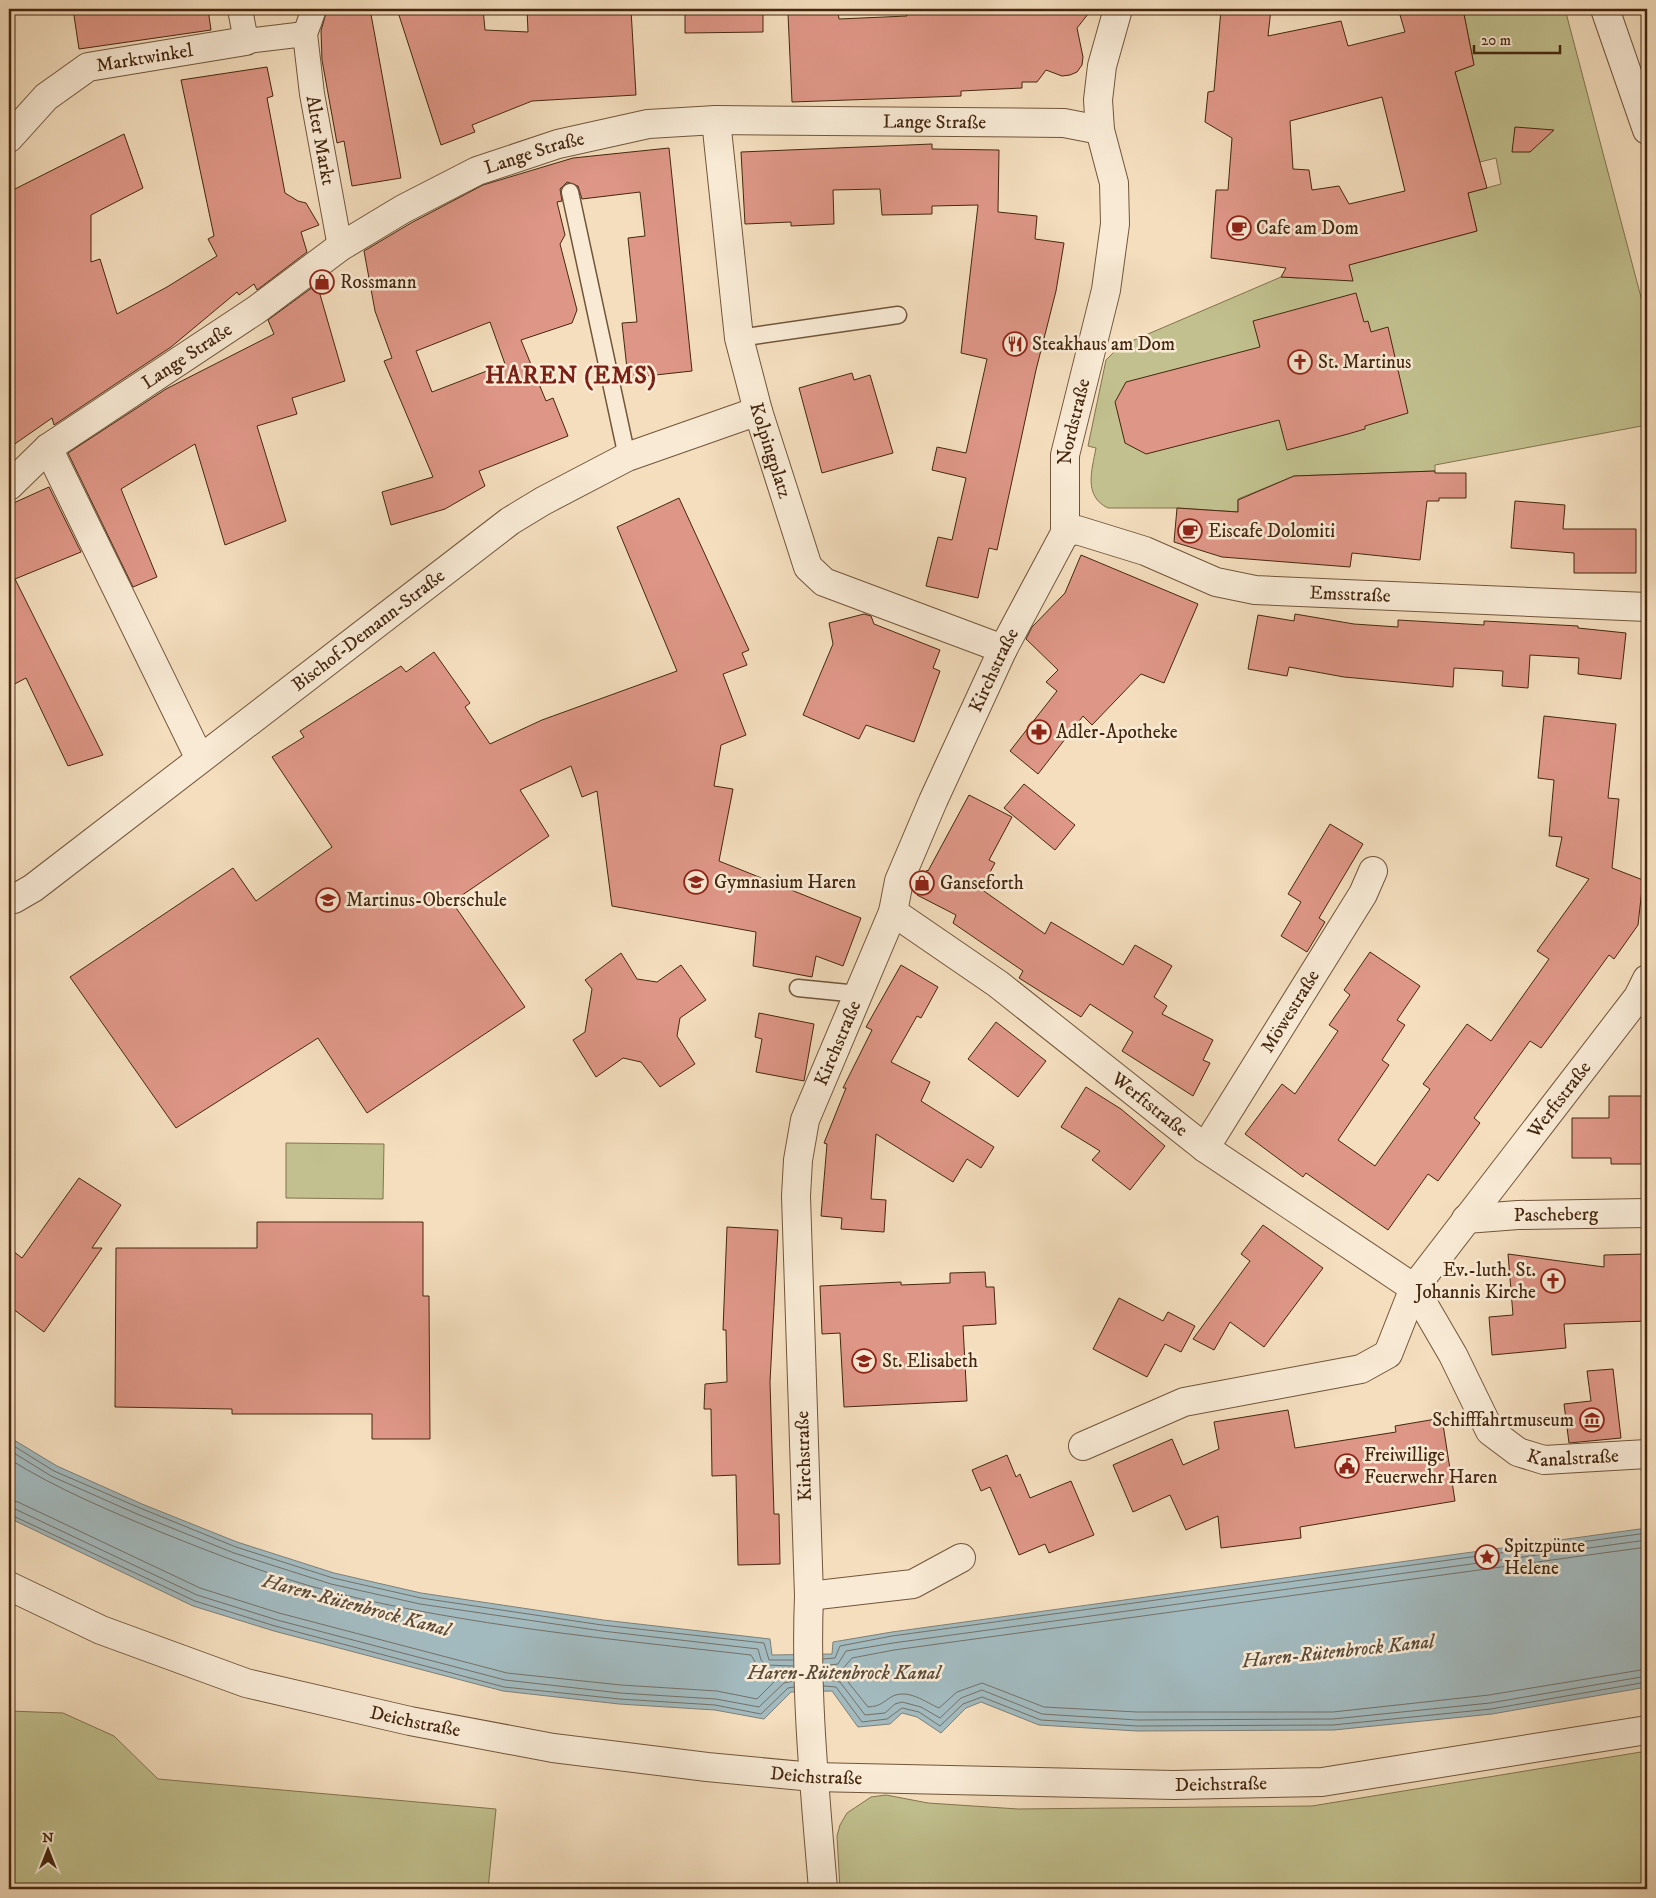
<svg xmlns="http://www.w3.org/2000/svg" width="1656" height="1898" viewBox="0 0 1656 1898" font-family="'IM FELL DW Pica',serif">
	<rect width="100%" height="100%" fill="#f4debe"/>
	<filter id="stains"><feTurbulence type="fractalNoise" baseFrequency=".004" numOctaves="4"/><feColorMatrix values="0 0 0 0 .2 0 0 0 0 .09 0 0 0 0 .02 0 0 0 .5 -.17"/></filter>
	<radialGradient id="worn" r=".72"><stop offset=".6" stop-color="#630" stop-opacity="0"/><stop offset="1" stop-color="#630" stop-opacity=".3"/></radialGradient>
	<g fill="#c1c08e" stroke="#83744e">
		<path d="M1463 9H1565L1647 320V425L1435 465V471L1294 476 1238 499V512L1177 508H1108C1083 496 1092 470 1096 448L1088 446 1106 360 1120 346 1281 277 1299 278 1477 231 1468 193 1501 184 1496 158 1480 162 1455 72 1474 65Z"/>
		<polygon points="286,1143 384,1144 383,1199 286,1198"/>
		<polygon points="9,1711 63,1713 114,1736 158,1779 496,1809 488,1889 9,1889"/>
		<polygon points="1647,1751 1647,1889 840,1889 837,1836 840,1825 847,1813 871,1797 886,1795 928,1803 1018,1809 1312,1806"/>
	</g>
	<polygon fill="#a2b9bd" stroke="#7d7f77" points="9,1437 57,1466 142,1504 237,1542 334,1573 421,1593 603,1620 770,1639 772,1655 832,1654 833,1642 892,1632 1647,1528 1647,1687 1492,1714 1334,1730 1137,1731 1039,1725 981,1702 966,1708 941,1733 917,1717 902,1713 890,1724 858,1727 832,1691 791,1692 764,1719 715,1710 619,1704 503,1691 274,1631 193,1606 9,1518"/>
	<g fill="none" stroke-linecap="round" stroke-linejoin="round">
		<g stroke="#747066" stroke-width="1">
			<polyline points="9,1443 54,1471 140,1508 236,1547 333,1578 421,1598 602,1625 764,1643 769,1660 793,1660"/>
			<polyline points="9,1450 51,1476 137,1514 234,1553 331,1584 420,1604 602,1631 758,1649 761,1660 766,1665 793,1666"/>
			<path d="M9 1459C57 1489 110 1511 163 1533 218 1555 274 1577 332 1592 469 1626 610 1639 751 1655 758 1667 761 1674 777 1674L779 1677 757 1699 717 1691 621 1685 507 1673 279 1613 200 1588 18 1502 9 1500"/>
			<polyline points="9,1508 15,1509 197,1595 277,1620 505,1680 620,1693 716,1699 759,1707 784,1683 794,1681"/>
			<polyline points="9,1514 195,1601 275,1626 504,1687 620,1699 715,1705 761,1714 788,1688 794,1687"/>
			<path d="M1647 1547 894 1650 852 1658 840 1672 868 1707C882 1706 882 1702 893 1696 909 1689 925 1702 939 1708L957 1692 982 1683 1044 1707 1137 1712H1333L1489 1695 1647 1669"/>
			<polyline points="823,1659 835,1658 840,1646 892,1636 1647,1533"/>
			<polyline points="823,1666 838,1664 846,1651 893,1643 1647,1540"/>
			<polyline points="824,1679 840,1682 865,1715 885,1713 895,1704 902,1702 921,1707 940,1718 961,1698 982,1690 1042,1714 1137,1720 1333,1719 1490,1703 1647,1676"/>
			<polyline points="824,1686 836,1687 862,1722 887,1719 902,1708 919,1712 940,1726 963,1704 982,1697 1041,1720 1137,1726 1333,1725 1491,1709 1647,1682"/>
		</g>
	</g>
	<g fill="#de9686" stroke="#45270e" fill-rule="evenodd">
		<polygon points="73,9 208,9 211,30 79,49"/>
		<polygon points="327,9 370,9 401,178 352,186 344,141 337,143 322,60 321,31"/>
		<polygon points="397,9 483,9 485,30 528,32 527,9 576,9 577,13 631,10 636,95 532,101 472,125 475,132 441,145"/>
		<polygon points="685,9 763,9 763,32 685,33"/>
		<polygon points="907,9 1092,9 1077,28 1083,57 1082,65 1077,72 1070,75 1062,76 1046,70 1037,82 1022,82 1022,88 961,91 961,96 792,102 788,14 838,12 839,19 907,16"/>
		<path d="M1221 9H1271L1268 36 1341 21 1348 46 1405 32 1400 15 1422 9H1463L1474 65 1455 72 1487 188 1468 193 1477 231 1349 265 1353 281 1281 277 1286 268 1211 258 1216 190H1228L1232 138 1205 122 1208 92 1214 91ZM1382 97 1405 191 1349 204 1339 186 1312 190 1309 170 1293 169 1290 121Z"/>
		<polygon points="267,67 273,96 267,98 285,193 298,201 306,203 319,225 301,232 307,252 257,290 254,284 239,295 237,292 171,347 54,425 52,418 9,448 9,192 124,134 143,188 91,215 91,262 100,259 117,314 167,287 217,256 208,239 214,236 181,80"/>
		<polygon points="1515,127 1554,130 1530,152 1512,152"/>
		<polygon points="932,144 932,149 999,150 998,212 1037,216 1035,239 1064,243 1056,291 1036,370 997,550 989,548 978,598 926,586 938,537 952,540 966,478 932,470 937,447 966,453 987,359 961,353 978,205 932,206 932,214 882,215 880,189 833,190 834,224 791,226 791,222 745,224 741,152"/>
		<path d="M669 148 692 371 628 378 622 323 637 322 628 238 645 236 640 192 582 199 578 186 567 182 560 189 562 201 557 202 565 235 560 244 577 310 572 323 521 340 546 401 553 398 568 436 479 471 485 486 445 509 391 525 382 492 433 477 384 361 392 358 375 311 364 251 411 223 483 185 573 158ZM490 322 505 364 432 392 416 351Z"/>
		<polygon points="317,284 345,381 292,398 297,414 257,426 286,521 225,545 195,444 121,489 157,577 133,587 68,453 166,389 274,334 268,320"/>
		<polygon points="1356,293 1364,322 1368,321 1371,332 1388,327 1408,413 1365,426 1365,429 1348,434 1287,450 1279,420 1146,454 1125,443 1115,402 1126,382 1260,347 1253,321"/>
		<polygon points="852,373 854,380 870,375 893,453 822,473 799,388"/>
		<polygon points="1435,471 1435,473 1466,473 1466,498 1439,498 1439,501 1427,501 1420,560 1352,553 1350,567 1222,557 1174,542 1177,508 1238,512 1238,500 1294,476"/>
		<polygon points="49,487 81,552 15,579 103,755 68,766 26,678 9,687 9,505"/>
		<polygon points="679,498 749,650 742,653 747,665 723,674 746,735 721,745 714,786 733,789 719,861 861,918 843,966 816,956 812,977 753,966 756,932 612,906 597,791 582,797 571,766 520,790 549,836 452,902 525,1007 367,1113 318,1038 176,1128 70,977 233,868 256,901 332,847 272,757 304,737 300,731 401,666 406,672 434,652 470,703 465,707 490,744 542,720 677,671 617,527"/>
		<polygon points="1515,501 1565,505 1563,529 1636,529 1636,573 1574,573 1574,553 1511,548"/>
		<polygon points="1081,555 1198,604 1164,683 1141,674 1092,725 1083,716 1038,774 1010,751 1057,691 1046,682 1058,670 1026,639 1032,627 1065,593"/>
		<polygon points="864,614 871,616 874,624 940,650 933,668 940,671 914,742 866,725 859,739 803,715 833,644 829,623"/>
		<polygon points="1295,614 1354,624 1398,627 1398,620 1484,625 1484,621 1578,626 1578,628 1626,633 1621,679 1578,674 1579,658 1530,655 1528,688 1502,686 1503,671 1454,668 1453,687 1344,677 1289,667 1287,676 1248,669 1258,615 1294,621"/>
		<polygon points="1544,716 1616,724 1608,798 1619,799 1612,868 1643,880 1638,925 1614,959 1609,955 1541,1048 1530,1041 1474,1118 1480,1123 1438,1181 1428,1174 1388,1230 1306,1173 1303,1177 1245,1134 1282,1084 1295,1094 1338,1031 1329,1025 1350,995 1344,990 1370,952 1420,986 1397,1020 1405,1025 1382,1060 1389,1065 1338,1140 1375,1166 1430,1089 1423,1084 1467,1024 1491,1041 1549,959 1537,951 1589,879 1556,866 1562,837 1549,836 1554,780 1538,778"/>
		<polygon points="1024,784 1075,825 1055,850 1004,808"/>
		<polygon points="969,795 1012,817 989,860 995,863 981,889 1045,934 1051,922 1123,965 1135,945 1172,966 1154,997 1167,1006 1162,1014 1213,1040 1203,1060 1210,1063 1193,1096 1122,1051 1133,1032 1090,1004 1081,1017 1019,978 1023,971 953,923 956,915 917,895 927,870 928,871"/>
		<polygon points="1330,824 1363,844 1319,918 1325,922 1307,952 1281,936 1301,902 1288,894"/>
		<polygon points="621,953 637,979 657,982 681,965 706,1000 680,1018 677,1036 695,1064 660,1087 641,1062 623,1058 596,1077 573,1040 585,1032 592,989 585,980"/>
		<polygon points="901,965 938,987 921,1018 917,1016 891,1062 930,1082 921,1101 994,1147 981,1168 967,1159 953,1182 876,1134 871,1199 886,1200 884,1232 841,1229 842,1218 821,1216 827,1144 824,1143 846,1088 843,1088 872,1030 866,1027"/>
		<polygon points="759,1013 814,1024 804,1081 756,1072 762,1039 755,1037"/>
		<polygon points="996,1022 1046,1061 1018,1097 968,1059"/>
		<polygon points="1086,1087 1121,1109 1165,1146 1130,1190 1092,1160 1100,1151 1061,1127"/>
		<polygon points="1609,1096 1643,1096 1643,1164 1611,1164 1611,1158 1572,1158 1572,1118 1609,1118"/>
		<polygon points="79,1178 121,1205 92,1248 102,1248 44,1332 9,1306 9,1248 22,1258"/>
		<polygon points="257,1222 423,1222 423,1296 429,1296 430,1439 372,1439 372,1414 232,1414 232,1409 115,1407 116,1248 257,1248"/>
		<polygon points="1263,1225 1323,1268 1264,1347 1230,1322 1214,1350 1193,1339 1250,1261 1241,1254"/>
		<polygon points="727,1227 778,1230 770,1382 774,1514 779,1514 780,1564 738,1565 736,1475 712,1476 711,1409 704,1409 705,1384 727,1382 726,1330 723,1330"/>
		<polygon points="1508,1254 1604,1267 1604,1255 1647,1254 1647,1321 1564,1324 1566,1348 1492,1355 1489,1317 1513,1315"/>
		<polygon points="985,1272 986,1287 994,1287 996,1324 963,1326 967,1401 844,1407 840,1333 822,1334 820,1286 901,1282 901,1285 950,1283 950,1273"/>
		<polygon points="1119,1298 1163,1321 1168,1312 1195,1326 1181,1352 1165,1344 1147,1377 1093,1349"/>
		<polygon points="1613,1369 1621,1438 1569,1443 1564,1404 1591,1401 1587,1371"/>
		<polygon points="1288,1410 1295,1448 1396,1432 1395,1426 1442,1418 1455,1501 1300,1527 1301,1538 1221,1548 1218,1516 1186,1530 1170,1495 1133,1512 1113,1465 1172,1439 1183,1465 1219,1449 1214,1422"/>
		<polygon points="1007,1455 1016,1477 1020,1474 1030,1498 1071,1481 1094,1535 1049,1553 1045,1544 1019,1555 990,1487 981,1491 972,1470"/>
	</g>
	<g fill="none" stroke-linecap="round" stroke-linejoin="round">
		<g stroke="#71553a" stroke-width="19">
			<g id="service">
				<polyline points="570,192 627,457"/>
				<polyline points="739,338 898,315"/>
				<polyline points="798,988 858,994"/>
			</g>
		</g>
		<g stroke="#71553a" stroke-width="26">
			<g id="pedestrian">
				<polyline points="240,9 246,41 305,34"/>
				<path id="s1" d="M314 9 305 34 312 94 340 247"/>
			</g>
		</g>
		<g stroke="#71553a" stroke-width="30">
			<g id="minor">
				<path id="s2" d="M716 120 739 338 758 411 808 567 824 582 1003 649"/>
				<path id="s3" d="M9 138 46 97 88 67 246 41"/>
				<polyline points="48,448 200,759"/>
				<path id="s4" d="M9 486 48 448 256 310 340 247 403 209 477 171 558 144 648 124 716 120 1064 123 1100 130"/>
				<path id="s5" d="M1065 533 1077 530 1145 551 1216 582 1255 590 1647 607"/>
				<path id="s6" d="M9 900 14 899 33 888 510 521 543 501 627 457 758 411"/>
				<path id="s7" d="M893 912 998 984 1205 1148 1414 1288 1453 1355 1490 1431 1518 1452 1544 1460 1647 1454"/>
				<path id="s8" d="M1205 1148 1363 894 1373 871"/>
				<path id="s9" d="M1466 1219 1518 1215 1647 1213"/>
				<path id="s10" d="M1083 1446 1184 1402 1361 1369 1388 1354 1414 1288 1638 997 1647 979"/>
				<path id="s11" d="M9 1586 101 1630 246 1683 410 1721 553 1748 707 1767 813 1777 1174 1785 1322 1782 1647 1730"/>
				<polyline points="809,1596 913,1584 961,1558"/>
				<path id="s12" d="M823 1889C815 1792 805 1694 809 1596L796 1196 798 1160 805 1120 893 912 899 881 933 801 1003 649 1065 533V455L1106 290 1115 224 1114 183 1100 130 1098 100 1102 66 1118 9"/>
			</g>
		</g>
		<g stroke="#71553a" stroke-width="30">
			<polyline id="tertiary" points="1605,9 1647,130"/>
		</g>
		<use href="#service" stroke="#f8ead5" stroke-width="16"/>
		<use href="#pedestrian" stroke="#f8ead5" stroke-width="24"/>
		<use href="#minor" stroke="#f8ead5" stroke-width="28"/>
		<use href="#tertiary" stroke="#f8ead5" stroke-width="28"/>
	</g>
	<defs>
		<g id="cafe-ring" transform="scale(1.25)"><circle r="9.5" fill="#f8ead5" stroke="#8f2418" stroke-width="1.5"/><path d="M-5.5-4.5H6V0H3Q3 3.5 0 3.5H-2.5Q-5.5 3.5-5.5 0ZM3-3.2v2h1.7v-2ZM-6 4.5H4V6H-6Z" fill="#8f2418"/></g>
		<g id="shop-ring" transform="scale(1.25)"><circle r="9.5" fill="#f8ead5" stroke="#8f2418" stroke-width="1.5"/><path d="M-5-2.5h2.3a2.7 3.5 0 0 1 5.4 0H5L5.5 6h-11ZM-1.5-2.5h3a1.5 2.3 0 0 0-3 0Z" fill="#8f2418"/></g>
		<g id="restaurant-ring" transform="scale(1.25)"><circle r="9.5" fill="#f8ead5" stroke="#8f2418" stroke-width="1.5"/><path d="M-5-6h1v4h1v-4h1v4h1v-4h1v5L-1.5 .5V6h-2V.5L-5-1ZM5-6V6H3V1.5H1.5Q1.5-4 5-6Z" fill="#8f2418"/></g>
		<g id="church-ring" transform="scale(1.25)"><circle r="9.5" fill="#f8ead5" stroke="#8f2418" stroke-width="1.5"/><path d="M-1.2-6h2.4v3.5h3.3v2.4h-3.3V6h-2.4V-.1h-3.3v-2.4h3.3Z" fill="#8f2418"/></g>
		<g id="pharmacy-ring" transform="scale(1.25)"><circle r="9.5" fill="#f8ead5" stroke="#8f2418" stroke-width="1.5"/><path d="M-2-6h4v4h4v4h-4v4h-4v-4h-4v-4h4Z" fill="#8f2418"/></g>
		<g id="school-ring" transform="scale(1.25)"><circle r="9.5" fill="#f8ead5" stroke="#8f2418" stroke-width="1.5"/><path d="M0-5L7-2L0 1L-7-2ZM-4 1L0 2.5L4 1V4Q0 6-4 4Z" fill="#8f2418"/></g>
		<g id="museum-ring" transform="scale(1.25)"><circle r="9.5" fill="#f8ead5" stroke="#8f2418" stroke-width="1.5"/><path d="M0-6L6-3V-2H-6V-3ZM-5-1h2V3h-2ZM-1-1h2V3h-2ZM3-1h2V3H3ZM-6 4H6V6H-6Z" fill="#8f2418"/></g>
		<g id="civic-ring" transform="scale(1.25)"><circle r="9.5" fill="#f8ead5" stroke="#8f2418" stroke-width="1.5"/><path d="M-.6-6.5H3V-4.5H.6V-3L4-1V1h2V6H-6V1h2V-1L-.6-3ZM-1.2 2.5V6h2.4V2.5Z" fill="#8f2418"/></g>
		<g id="sight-ring" transform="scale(1.25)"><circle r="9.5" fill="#f8ead5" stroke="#8f2418" stroke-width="1.5"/><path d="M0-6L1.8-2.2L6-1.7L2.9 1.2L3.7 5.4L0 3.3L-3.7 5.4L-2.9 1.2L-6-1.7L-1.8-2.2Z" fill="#8f2418"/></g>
	</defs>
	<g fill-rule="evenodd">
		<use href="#cafe-ring" x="1239" y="228"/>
		<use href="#shop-ring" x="322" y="282"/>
		<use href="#restaurant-ring" x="1015" y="344"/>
		<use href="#church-ring" x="1300" y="362"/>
		<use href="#cafe-ring" x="1190" y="531"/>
		<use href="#pharmacy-ring" x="1039" y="732"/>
		<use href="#school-ring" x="696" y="882"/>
		<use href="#shop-ring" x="922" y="883"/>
		<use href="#school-ring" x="328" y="900"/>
		<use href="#church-ring" x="1553" y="1281"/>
		<use href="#school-ring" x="864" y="1361"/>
		<use href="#museum-ring" x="1592" y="1420"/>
		<use href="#civic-ring" x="1347" y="1466"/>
		<use href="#sight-ring" x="1487" y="1557"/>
	</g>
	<g text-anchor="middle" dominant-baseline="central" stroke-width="5" stroke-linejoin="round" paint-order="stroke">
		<g font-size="19" fill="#45270e" stroke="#f8ead5">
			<text stroke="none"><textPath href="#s3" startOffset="164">Marktwinkel</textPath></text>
			<text stroke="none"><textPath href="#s4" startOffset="1030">Lange Straße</textPath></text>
			<text stroke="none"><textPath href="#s1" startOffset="134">Alter Markt</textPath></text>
			<text stroke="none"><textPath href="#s4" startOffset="626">Lange Straße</textPath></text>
			<text stroke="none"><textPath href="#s4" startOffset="221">Lange Straße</textPath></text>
			<text stroke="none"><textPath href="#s12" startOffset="1526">Nordstraße</textPath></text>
			<text stroke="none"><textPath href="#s2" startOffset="336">Kolpingplatz</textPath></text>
			<text stroke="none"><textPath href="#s5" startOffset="296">Emsstraße</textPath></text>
			<text stroke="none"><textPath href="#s6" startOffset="450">Bischof-Demann-Straße</textPath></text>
			<text stroke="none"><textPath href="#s12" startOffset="1259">Kirchstraße</textPath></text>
			<text stroke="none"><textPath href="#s8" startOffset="161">Möwestraße</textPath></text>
			<text stroke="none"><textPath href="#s12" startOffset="854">Kirchstraße</textPath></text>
			<text stroke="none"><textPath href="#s10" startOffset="630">Werftstraße</textPath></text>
			<text stroke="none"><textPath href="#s7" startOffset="321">Werftstraße</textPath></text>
			<text stroke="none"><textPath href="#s9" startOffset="90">Pascheberg</textPath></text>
			<text stroke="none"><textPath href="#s7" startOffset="896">Kanalstraße</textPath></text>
			<text transform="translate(804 1456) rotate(-92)">Kirchstraße</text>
			<text stroke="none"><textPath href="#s11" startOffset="430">Deichstraße</textPath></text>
			<text stroke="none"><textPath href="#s11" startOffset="835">Deichstraße</textPath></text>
			<text stroke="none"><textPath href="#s11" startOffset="1240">Deichstraße</textPath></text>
		</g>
		<g font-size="19" fill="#45270e" stroke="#f8ead5" text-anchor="start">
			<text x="1256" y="228">Cafe am Dom</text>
			<text x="340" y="282">Rossmann</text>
			<text x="1032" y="344">Steakhaus am Dom</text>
			<text x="1318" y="362">St. Martinus</text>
			<text x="1208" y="531">Eiscafe Dolomiti</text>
			<text x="1056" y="732">Adler-Apotheke</text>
			<text x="714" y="882">Gymnasium Haren</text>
			<text x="940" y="883">Ganseforth</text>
			<text x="346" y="900">Martinus-Oberschule</text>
			<text x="1536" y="1270" text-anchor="end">Ev.-luth. St.<tspan x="1536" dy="22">Johannis Kirche</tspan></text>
			<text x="882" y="1361">St. Elisabeth</text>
			<text x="1574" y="1420" text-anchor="end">Schifffahrtmuseum</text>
			<text x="1364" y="1455">Freiwillige<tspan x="1364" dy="22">Feuerwehr Haren</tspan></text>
			<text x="1504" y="1546">Spitzpünte<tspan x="1504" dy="22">Helene</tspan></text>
		</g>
		<g font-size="20" font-style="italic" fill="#5c4c3a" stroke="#f8ead5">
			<text transform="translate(356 1606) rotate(15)">Haren-Rütenbrock Kanal</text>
			<text transform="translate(1338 1652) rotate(-6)">Haren-Rütenbrock Kanal</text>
			<text x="844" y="1673">Haren-Rütenbrock Kanal</text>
		</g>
		<g font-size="24" font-weight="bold" letter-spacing="1" fill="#7a1f14" stroke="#f8ead5">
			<text x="571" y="376">HAREN (EMS)</text>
		</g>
	</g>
	<rect width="1656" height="1898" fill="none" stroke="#f4debe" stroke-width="30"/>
	<rect x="10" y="10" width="1636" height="1878" fill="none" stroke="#45270e" stroke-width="2.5"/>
	<rect x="15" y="15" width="1626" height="1868" fill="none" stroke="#45270e"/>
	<g transform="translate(48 1850)" stroke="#f8ead5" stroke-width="4" paint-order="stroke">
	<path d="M0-4L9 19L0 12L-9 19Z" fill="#45270e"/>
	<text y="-8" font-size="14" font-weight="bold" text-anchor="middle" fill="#45270e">N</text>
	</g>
	<path d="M1474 45v8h86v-8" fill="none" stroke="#45270e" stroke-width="2.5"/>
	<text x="1481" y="45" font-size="15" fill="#45270e" stroke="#f8ead5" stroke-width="4" paint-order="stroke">20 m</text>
	<rect width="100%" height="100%" filter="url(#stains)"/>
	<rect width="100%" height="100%" fill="url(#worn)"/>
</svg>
